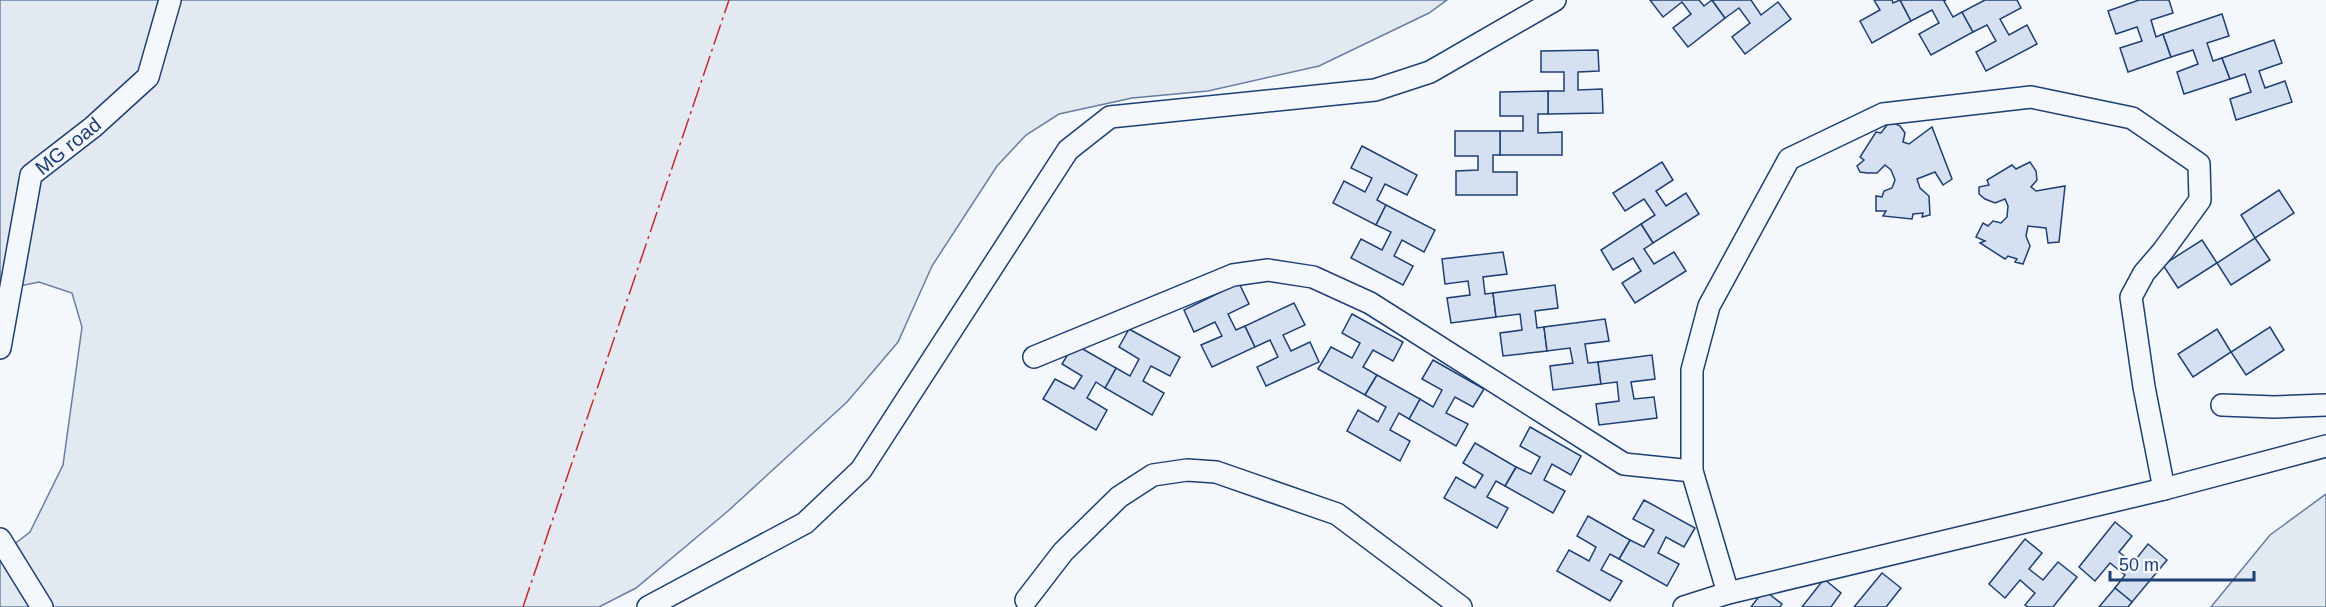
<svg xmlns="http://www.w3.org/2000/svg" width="2326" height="607" viewBox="0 0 2326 607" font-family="Arial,sans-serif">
	<rect width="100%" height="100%" fill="#f4f7fb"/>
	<g fill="#e3e9f0" stroke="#687fa3" stroke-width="1.5">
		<polygon points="0,0 1447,0 1429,13 1319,66 1208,91 1132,98 1059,114 1026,135 997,166 932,266 898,342 847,402 728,511 636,588 599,607 0,607 0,555 30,532 63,465 82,327 72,293 39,282 0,290"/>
		<polygon points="2326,494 2326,607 2211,607 2270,535"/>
	</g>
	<g fill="#d5e0f0" stroke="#1d3f73" stroke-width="1.5">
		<polygon points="1650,0 1699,0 1704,6 1712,0 1725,18 1688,47 1673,28 1691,14 1682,2 1663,17"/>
		<polygon points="1712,0 1751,0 1761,15 1778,2 1791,19 1745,54 1732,37 1750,23 1739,8 1725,18"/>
		<polygon points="1874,0 1892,0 1893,3 1900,0 1911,21 1872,43 1860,21 1880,10"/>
		<polygon points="1900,0 1946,0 1944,1 1953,17 1962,12 1973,32 1931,55 1919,34 1939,23 1932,10 1911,21"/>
		<polygon points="1985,0 2017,0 2021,8 2000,19 2009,35 2027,25 2037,44 1986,71 1976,52 1996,41 1987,25 1973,32 1962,12"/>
		<polygon points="2139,0 2169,0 2173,13 2151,20 2156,37 2163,34 2171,57 2128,72 2120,48 2142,41 2137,27 2116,34 2108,11"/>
		<polygon points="2222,14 2229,36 2207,43 2213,61 2222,58 2230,79 2184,94 2177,72 2198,64 2193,50 2171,57 2163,34"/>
		<polygon points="2274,40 2282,63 2259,71 2265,88 2285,81 2292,102 2236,120 2230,99 2251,92 2245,74 2230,79 2222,58"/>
		<polygon points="1598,50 1599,71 1578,72 1578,90 1602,89 1603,113 1548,114 1548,91 1564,91 1564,72 1541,72 1541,51"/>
		<polygon points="1548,91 1548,114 1538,114 1538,133 1562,132 1562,155 1500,155 1500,131 1523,131 1523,116 1500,116 1500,92"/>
		<polygon points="1890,121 1900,126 1905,133 1903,142 1909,144 1932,127 1952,179 1943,185 1935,172 1917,179 1920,188 1929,196 1930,215 1922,217 1923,213 1913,214 1912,219 1883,216 1886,211 1876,211 1876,196 1882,197 1884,191 1892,188 1895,180 1891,170 1885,165 1877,173 1867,173 1860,172 1857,166 1864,160 1860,157 1876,132 1881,133"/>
		<polygon points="1455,131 1500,131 1500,155 1493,155 1493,172 1517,172 1517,195 1456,195 1456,171 1478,170 1478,156 1455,156"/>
		<polygon points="1362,146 1417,175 1407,195 1385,184 1377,200 1386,205 1376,225 1333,203 1344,181 1365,192 1372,178 1351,168"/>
		<polygon points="1662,162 1673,180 1656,191 1666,206 1686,193 1699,214 1653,243 1641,224 1655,215 1644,199 1625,211 1613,193"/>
		<polygon points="2030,162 2036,171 2037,180 2031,187 2036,191 2065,186 2059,242 2048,243 2046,228 2028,226 2026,236 2030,246 2023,264 2015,262 2017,259 2008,256 2005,259 1980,243 1985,241 1976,237 1983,223 1988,226 1993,221 2001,223 2007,217 2008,206 2005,199 1995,203 1985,199 1979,194 1979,187 1989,185 1987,180 2012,165 2016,169"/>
		<polygon points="2279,190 2294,213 2255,238 2241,215"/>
		<polygon points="1386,205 1435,230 1424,252 1402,240 1394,256 1413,266 1403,285 1351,258 1361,239 1382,250 1391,232 1376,225"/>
		<polygon points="1641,224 1653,243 1644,249 1654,264 1674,252 1686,271 1635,303 1622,283 1641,271 1633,258 1613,270 1601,250"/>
		<polygon points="2255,238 2270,260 2231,285 2217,263"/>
		<polygon points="2202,240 2217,263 2178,288 2163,265"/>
		<polygon points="1503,252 1507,274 1483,277 1485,294 1493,293 1496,317 1451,323 1447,298 1470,295 1468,281 1445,284 1442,259"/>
		<polygon points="1239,283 1249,304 1228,314 1236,330 1245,326 1255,347 1212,367 1201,345 1222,336 1215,322 1194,332 1184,310"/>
		<polygon points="1555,285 1558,308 1535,311 1537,328 1544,327 1547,351 1503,356 1500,333 1522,330 1520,314 1496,317 1493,293"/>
		<polygon points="1294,303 1305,325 1283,335 1291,351 1310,342 1319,362 1266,386 1257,367 1278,357 1270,340 1255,347 1245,326"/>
		<polygon points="1352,314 1403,342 1393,361 1373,350 1363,367 1377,375 1365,395 1318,369 1331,347 1352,358 1360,343 1342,333"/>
		<polygon points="1605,319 1609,341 1585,344 1588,363 1598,362 1601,384 1553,390 1550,366 1573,363 1570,348 1547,351 1544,327"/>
		<polygon points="2270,327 2284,350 2246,375 2231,352"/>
		<polygon points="1129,329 1180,357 1170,376 1151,366 1143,381 1164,393 1152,415 1105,388 1116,368 1130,376 1139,359 1119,347"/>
		<polygon points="2217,329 2231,352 2193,377 2178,354"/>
		<polygon points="1074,344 1116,368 1105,388 1096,382 1087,398 1107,410 1096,430 1043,399 1055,379 1074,389 1082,376 1062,364"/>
		<polygon points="1652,355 1655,379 1631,382 1634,399 1654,397 1657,418 1599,425 1596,404 1619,401 1617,382 1601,384 1598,362"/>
		<polygon points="1433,360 1484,389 1473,407 1455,397 1446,413 1468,424 1456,446 1409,419 1420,399 1433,407 1442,390 1422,379"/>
		<polygon points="1377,375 1420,399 1409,419 1399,413 1390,430 1410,441 1400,461 1347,431 1358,410 1378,422 1386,407 1365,395"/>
		<polygon points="1530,427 1581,456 1571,475 1552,464 1544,480 1565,491 1553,513 1505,486 1516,467 1531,474 1540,457 1520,446"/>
		<polygon points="1475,443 1516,467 1505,486 1496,481 1487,497 1508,508 1497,528 1444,498 1456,477 1475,488 1483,475 1463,463"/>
		<polygon points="1644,500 1695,528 1684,547 1666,537 1658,553 1679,564 1667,586 1619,559 1630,540 1644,547 1654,530 1633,519"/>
		<polygon points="1588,516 1630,540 1619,559 1610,554 1601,570 1622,581 1610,601 1557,571 1569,550 1589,561 1596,547 1577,536"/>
		<polygon points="2115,522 2132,536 2119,552 2133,563 2148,544 2167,560 2132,602 2115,588 2125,575 2110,563 2095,581 2079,567"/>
		<polygon points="2025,539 2042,553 2029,569 2043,580 2058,562 2077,577 2053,607 2028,607 2025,605 2035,593 2020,580 2005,598 1989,584"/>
		<polygon points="1882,573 1901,588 1886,607 1854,607"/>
		<polygon points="1824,579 1841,593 1831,607 1802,607"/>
		<polygon points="2115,588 2132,602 2128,607 2099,607"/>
		<polygon points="1764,590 1782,604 1780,607 1751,607"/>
	</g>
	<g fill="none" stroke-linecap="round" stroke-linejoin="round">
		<g stroke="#1d3f73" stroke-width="24">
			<g id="minor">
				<polyline points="0,348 31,175 93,127 148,77 170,0"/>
				<polyline points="1034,357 1233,275 1268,270 1313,277 1370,303 1624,464 1692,471"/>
				<polyline points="2222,405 2274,407 2326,405"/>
				<polyline points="0,539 42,607"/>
				<polyline points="1728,593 1692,471 1692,370 1709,306 1789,159 1883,114 2031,97 2132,118 2199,164 2200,200 2163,251 2144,273 2131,297 2144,387 2164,489"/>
				<polyline points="1026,600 1063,552 1119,497 1153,475 1187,470 1216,472 1337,514 1461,607"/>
				<polyline points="648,607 805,523 861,470 1068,150 1110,117 1375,90 1430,72 1555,0"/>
				<polyline points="1684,607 1728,593 2164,489 2326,446"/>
			</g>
		</g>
		<use href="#minor" stroke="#f4f7fb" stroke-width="21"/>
		<polyline stroke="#c62828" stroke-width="1.5" stroke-dasharray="21 4.5 3 4.5" stroke-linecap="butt" points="523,607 729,0"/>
	</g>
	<g text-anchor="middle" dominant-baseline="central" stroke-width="4.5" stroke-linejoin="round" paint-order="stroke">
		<g font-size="20" fill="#1d3f73" stroke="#f4f7fb">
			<text transform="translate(68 146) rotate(-39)">MG road</text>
		</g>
	</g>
	<path d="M2110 571v9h144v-9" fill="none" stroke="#1d3f73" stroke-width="3"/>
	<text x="2119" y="571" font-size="18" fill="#1d3f73" stroke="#f4f7fb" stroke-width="4.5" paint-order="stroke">50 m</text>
</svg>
